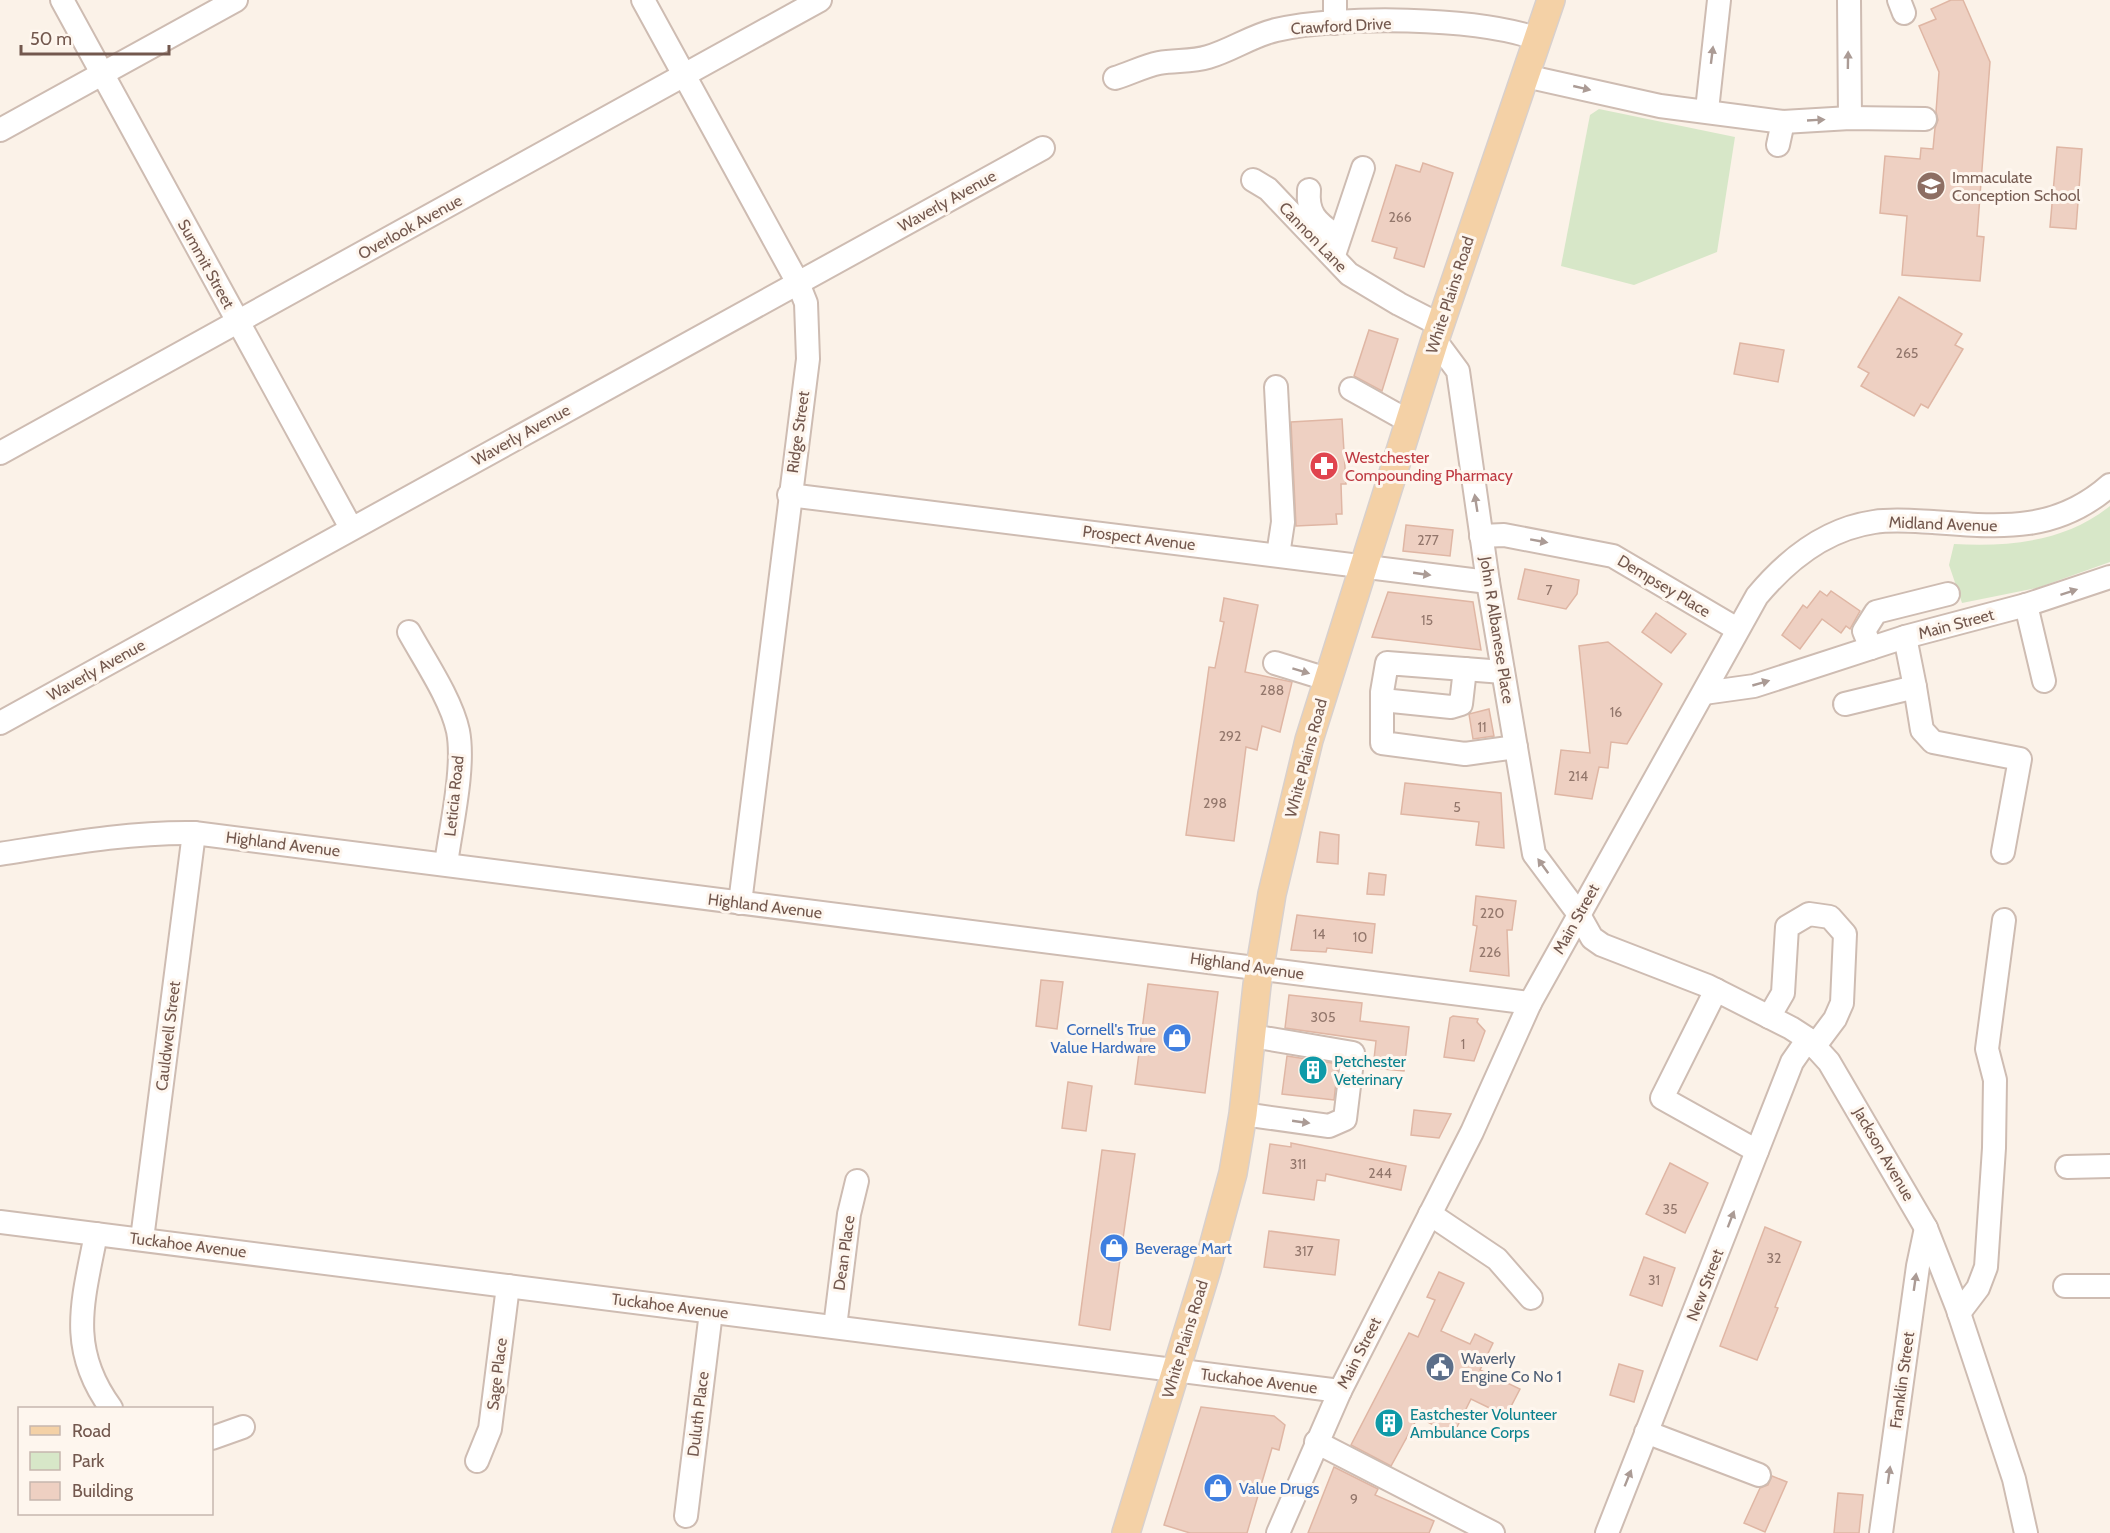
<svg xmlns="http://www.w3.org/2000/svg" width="2110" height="1533" viewBox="0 0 2110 1533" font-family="Cabin,sans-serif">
	<rect width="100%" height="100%" fill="#fbf2e8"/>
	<g fill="#d7e7c8">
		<polygon points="1599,109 1735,137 1717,252 1634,285 1561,266 1590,115"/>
		<path d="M2110 506V562L2037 588 1962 603 1949 565 1954 544C2009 547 2065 542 2110 506Z"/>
	</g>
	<g fill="#eed0c2" stroke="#dfb6a4" stroke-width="1.5">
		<polygon points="1951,0 1963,0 1990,62 1977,236 1984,237 1980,281 1902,275 1907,216 1880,213 1885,156 1920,159 1921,148 1933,149 1935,128 1938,120 1936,112 1939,72 1919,26 1936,19 1931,9"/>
		<polygon points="2057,147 2082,149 2076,229 2050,227"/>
		<polygon points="1423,163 1453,173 1424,267 1394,258 1397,248 1372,241 1396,165 1420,172"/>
		<polygon points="1899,297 1962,334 1955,345 1963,349 1928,408 1921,404 1914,416 1861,386 1869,373 1858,367"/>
		<polygon points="1369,330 1398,339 1382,391 1354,376"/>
		<polygon points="1740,343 1784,350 1778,382 1734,374"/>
		<polygon points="1342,419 1346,484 1341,484 1342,514 1336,514 1337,524 1296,526 1291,422"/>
		<polygon points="1406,525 1453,530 1450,556 1403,551"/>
		<polygon points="1525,569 1579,580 1577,594 1566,609 1518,599"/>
		<polygon points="1820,591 1827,596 1831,591 1860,611 1850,629 1846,626 1841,633 1822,619 1800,649 1782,635 1803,605 1807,608"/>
		<polygon points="1388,592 1473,602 1481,650 1372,637"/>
		<polygon points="1224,598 1258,605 1245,672 1292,682 1280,732 1262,726 1257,750 1246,747 1234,841 1186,835 1209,667 1215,668 1224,622 1220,621"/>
		<polygon points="1656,613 1686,634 1671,653 1642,632"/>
		<polygon points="1608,642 1662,684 1627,744 1611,742 1608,768 1599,767 1592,799 1555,794 1561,750 1590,753 1579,646"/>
		<polygon points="1489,709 1494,736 1473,739 1469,714"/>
		<polygon points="1405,783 1501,793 1504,848 1476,845 1479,822 1401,814"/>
		<polygon points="1320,832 1339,835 1338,864 1317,862"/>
		<polygon points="1369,873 1386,875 1384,895 1367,894"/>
		<polygon points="1476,896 1516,901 1512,930 1507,930 1509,976 1470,971 1477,926 1473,925"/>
		<polygon points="1297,915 1375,924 1372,953 1327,948 1326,952 1291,950"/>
		<polygon points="1041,980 1063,982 1057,1029 1036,1026"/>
		<polygon points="1148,984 1218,992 1205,1093 1135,1084"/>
		<polygon points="1289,995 1362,1003 1360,1021 1409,1027 1404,1071 1373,1068 1376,1041 1285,1028"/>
		<polygon points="1453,1016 1478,1019 1477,1022 1485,1031 1474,1061 1444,1057 1450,1018"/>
		<polygon points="1287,1056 1338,1064 1334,1100 1282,1094"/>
		<polygon points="1068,1082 1092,1086 1086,1131 1062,1128"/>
		<polygon points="1414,1110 1451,1114 1439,1138 1411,1135"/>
		<polygon points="1291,1143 1406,1166 1401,1190 1326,1174 1325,1181 1317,1180 1314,1200 1263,1193 1270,1144 1291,1147"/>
		<polygon points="1102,1150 1135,1154 1110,1330 1079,1325"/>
		<polygon points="1670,1163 1708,1183 1685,1233 1646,1214"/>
		<polygon points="1765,1227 1801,1242 1775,1307 1778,1308 1757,1360 1720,1346"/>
		<polygon points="1269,1231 1339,1240 1335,1275 1264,1267"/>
		<polygon points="1644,1257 1675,1268 1662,1306 1630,1295"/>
		<polygon points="1439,1272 1464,1283 1441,1331 1470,1344 1475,1334 1493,1343 1480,1370 1520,1389 1506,1416 1471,1399 1453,1435 1418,1417 1391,1466 1351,1445 1409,1333 1418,1337 1435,1300 1427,1297"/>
		<polygon points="1619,1364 1643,1371 1634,1402 1610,1395"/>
		<polygon points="1201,1407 1274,1416 1285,1425 1279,1450 1272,1448 1247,1533 1190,1533 1164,1525"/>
		<polygon points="1334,1467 1378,1489 1375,1495 1434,1521 1429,1533 1308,1533"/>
		<polygon points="1772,1476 1787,1482 1765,1532 1744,1523 1760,1488 1768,1485"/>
		<polygon points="1838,1493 1863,1495 1859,1533 1834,1533"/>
	</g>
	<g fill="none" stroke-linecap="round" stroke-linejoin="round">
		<g stroke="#cebcb2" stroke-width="26">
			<g id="minor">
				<polyline points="62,0 351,528"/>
				<polyline points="643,0 798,283 806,303 808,359 740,903"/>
				<polyline points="1335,0 1335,23"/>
				<polyline points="1849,0 1850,118"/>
				<polyline points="1899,0 1904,13"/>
				<polyline points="1525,76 1660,106 1783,122 1850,118 1925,119"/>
				<path d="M1115 78C1129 74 1144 66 1159 63 1175 60 1192 62 1208 57 1232 50 1251 36 1276 30 1340 15 1476 17 1538 39"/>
				<polyline points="1707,110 1719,0"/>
				<polyline points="0,130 236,0"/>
				<polyline points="1778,145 1783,122"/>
				<polyline points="1253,180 1268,189 1349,274 1399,304 1440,325"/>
				<path d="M1309 190C1307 213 1316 222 1334 234"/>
				<polyline points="1334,255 1363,168"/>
				<polyline points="1435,340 1458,371 1488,582 1534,854 1578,913 1592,938 1602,945 1708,986 1791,1028 1808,1039 1829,1062 1926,1228 1957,1307 2014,1479 2026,1533"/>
				<polyline points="1276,387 1283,522 1278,555"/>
				<polyline points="1351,389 1410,422"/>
				<polyline points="0,453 820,0"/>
				<polyline points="789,495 1488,582"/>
				<polyline points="1481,536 1504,535 1613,556 1737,629"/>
				<polyline points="2026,605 2044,681"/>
				<path d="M409 632C425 661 451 699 458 731 465 767 451 826 446 864"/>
				<polyline points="1871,648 1864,631 1876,612 1948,594"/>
				<polyline points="1275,663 1327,679"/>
				<polyline points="1503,672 1387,663 1382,692 1382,743 1465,754 1516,747"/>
				<polyline points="1915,687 1922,730 1933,742 2020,759 2003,852"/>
				<polyline points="1704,693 1754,686 1905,637 2026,605 2110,577"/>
				<polyline points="1382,700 1451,707 1461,704 1465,669"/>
				<polyline points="1845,704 1915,687 1905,637"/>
				<polyline points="0,723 1043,148"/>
				<path d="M0 854C64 844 129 832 194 833L1530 1003"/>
				<polyline points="1716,990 1662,1098 1757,1151"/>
				<polyline points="1769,1017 1783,993 1787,927 1809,914 1830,917 1845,934 1842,1003 1835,1019 1814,1047"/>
				<polyline points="1243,1114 1329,1126 1345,1119 1353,1053 1252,1036"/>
				<polyline points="2067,1167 2110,1166"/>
				<polyline points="1430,1214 1497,1259 1531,1298"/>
				<polyline points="0,1222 1340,1391"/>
				<path d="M96 1234C83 1301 67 1348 111 1408"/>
				<polyline points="142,1239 194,833"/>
				<polyline points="2065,1286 2110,1286"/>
				<polyline points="1959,1313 1978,1288 1986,1267 1994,1148 1995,1080 1987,1049 2004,920"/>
				<polyline points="835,1327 849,1214 857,1181"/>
				<polyline points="1646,1432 1759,1475"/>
				<polyline points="212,1438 243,1427"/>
				<polyline points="1316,1442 1493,1533"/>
				<polyline points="477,1461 490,1429 508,1286"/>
				<polyline points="686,1516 711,1312"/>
				<path d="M1278 1533 1340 1391 1472 1132 1530 1003 1757 596C1787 560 1825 529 1874 522 1893 519 1913 521 1933 522 2000 527 2056 533 2110 485"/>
				<polyline points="1607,1533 1792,1062 1808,1039"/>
				<polyline points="1881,1533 1918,1266 1926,1228"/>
			</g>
		</g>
		<g stroke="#d8d0cd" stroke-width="30">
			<polyline id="major" points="1126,1533 1207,1269 1233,1173 1243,1114 1257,985 1272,894 1309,740 1435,340 1551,0"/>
		</g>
		<use href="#minor" stroke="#fff" stroke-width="22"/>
		<use href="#major" stroke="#f4d1a6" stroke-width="27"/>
	</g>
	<defs><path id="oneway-solid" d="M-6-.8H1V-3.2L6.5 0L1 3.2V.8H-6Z" transform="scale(1.5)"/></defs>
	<g fill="#ab9b95">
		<use href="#oneway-solid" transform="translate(1712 55) rotate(-83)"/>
		<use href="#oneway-solid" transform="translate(1848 60) rotate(-89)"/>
		<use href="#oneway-solid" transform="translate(1582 88) rotate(13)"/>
		<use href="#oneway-solid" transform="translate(1816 120) rotate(-3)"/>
		<use href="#oneway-solid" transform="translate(1476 503) rotate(-99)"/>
		<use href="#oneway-solid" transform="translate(1539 541) rotate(10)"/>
		<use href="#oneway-solid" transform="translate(1422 574) rotate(8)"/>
		<use href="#oneway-solid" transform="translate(2069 592) rotate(-18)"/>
		<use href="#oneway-solid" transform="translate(1301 671) rotate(17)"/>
		<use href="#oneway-solid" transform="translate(1761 683) rotate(-16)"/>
		<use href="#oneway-solid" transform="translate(1543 866) rotate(-126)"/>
		<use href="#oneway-solid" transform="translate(1301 1122) rotate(8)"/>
		<use href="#oneway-solid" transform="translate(1731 1219) rotate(-69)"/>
		<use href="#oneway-solid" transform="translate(1915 1282) rotate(-82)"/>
		<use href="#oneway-solid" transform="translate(1889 1475) rotate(-82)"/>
		<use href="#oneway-solid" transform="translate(1628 1478) rotate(-68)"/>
	</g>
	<defs>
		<g id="school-disc" transform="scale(1.5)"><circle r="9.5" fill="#8d6e63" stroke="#fef6ee"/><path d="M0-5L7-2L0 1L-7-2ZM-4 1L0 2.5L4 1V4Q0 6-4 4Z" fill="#fff"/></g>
		<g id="pharmacy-disc" transform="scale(1.5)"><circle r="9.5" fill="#e0444e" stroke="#fef6ee"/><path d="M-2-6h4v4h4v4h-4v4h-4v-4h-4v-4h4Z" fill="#fff"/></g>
		<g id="shop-disc" transform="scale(1.5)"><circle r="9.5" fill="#3f7fe0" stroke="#fef6ee"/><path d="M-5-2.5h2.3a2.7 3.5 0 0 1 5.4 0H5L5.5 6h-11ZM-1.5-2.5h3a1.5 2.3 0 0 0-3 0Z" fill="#fff"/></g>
		<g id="building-disc" transform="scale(1.5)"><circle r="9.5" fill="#0f9aa8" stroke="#fef6ee"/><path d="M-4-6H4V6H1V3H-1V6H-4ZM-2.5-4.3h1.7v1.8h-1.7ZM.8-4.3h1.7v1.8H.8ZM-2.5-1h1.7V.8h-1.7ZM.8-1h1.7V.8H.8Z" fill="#fff"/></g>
		<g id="civic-disc" transform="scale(1.5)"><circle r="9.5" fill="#5c6f8a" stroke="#fef6ee"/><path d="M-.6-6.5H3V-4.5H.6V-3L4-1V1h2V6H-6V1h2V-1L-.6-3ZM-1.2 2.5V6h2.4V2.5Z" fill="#fff"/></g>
	</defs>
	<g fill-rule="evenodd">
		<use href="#school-disc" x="1931" y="186"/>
		<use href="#pharmacy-disc" x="1324" y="466"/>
		<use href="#shop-disc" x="1177" y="1038"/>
		<use href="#building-disc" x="1313" y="1070"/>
		<use href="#shop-disc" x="1114" y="1248"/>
		<use href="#civic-disc" x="1440" y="1367"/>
		<use href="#building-disc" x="1389" y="1423"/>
		<use href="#shop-disc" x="1218" y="1488"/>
	</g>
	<g text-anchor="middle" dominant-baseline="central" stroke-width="6" stroke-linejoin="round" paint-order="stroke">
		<g font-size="14" fill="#92766b">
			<text x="1400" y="217">266</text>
			<text x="1907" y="353">265</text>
			<text x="1428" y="540">277</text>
			<text x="1549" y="590">7</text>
			<text x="1427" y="620">15</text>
			<text x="1272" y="690">288</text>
			<text x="1616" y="712">16</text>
			<text x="1482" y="727">11</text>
			<text x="1230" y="736">292</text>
			<text x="1578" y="776">214</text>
			<text x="1215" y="803">298</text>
			<text x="1457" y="807">5</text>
			<text x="1492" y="913">220</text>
			<text x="1319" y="934">14</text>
			<text x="1360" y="937">10</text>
			<text x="1490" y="952">226</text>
			<text x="1323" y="1017">305</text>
			<text x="1463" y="1044">1</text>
			<text x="1298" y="1164">311</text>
			<text x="1380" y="1173">244</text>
			<text x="1670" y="1209">35</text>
			<text x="1304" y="1251">317</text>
			<text x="1774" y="1258">32</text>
			<text x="1654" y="1280">31</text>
			<text x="1354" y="1499">9</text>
		</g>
		<g font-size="16" fill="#73584e" stroke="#fef6ee">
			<text transform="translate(1341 26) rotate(-3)">Crawford Drive</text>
			<text transform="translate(947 201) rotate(-29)">Waverly Avenue</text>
			<text transform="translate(410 227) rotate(-29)">Overlook Avenue</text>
			<text transform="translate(1313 237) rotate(46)">Cannon Lane</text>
			<text transform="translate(206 264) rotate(61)">Summit Street</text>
			<text transform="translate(1450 295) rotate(-72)">White Plains Road</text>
			<text transform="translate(798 432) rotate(-82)">Ridge Street</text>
			<text transform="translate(521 435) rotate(-29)">Waverly Avenue</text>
			<text transform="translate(1943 524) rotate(2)">Midland Avenue</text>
			<text transform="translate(1139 538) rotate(7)">Prospect Avenue</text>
			<text transform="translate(1664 586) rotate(31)">Dempsey Place</text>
			<text transform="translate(1956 624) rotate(-15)">Main Street</text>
			<text transform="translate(1497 630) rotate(81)">John R Albanese Place</text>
			<text transform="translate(96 670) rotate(-29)">Waverly Avenue</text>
			<text transform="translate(1306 758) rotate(-75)">White Plains Road</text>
			<text transform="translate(454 796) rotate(-84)">Leticia Road</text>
			<text transform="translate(283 844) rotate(7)">Highland Avenue</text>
			<text transform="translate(765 906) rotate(7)">Highland Avenue</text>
			<text transform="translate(1576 919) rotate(-61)">Main Street</text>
			<text transform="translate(1247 966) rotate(8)">Highland Avenue</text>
			<text transform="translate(168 1036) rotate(-83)">Cauldwell Street</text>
			<text transform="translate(1884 1154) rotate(60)">Jackson Avenue</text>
			<text transform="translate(188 1245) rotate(7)">Tuckahoe Avenue</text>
			<text transform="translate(844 1253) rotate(-82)">Dean Place</text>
			<text transform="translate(1705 1285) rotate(-69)">New Street</text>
			<text transform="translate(670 1306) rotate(7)">Tuckahoe Avenue</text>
			<text transform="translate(1185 1339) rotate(-73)">White Plains Road</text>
			<text transform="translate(1359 1353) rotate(-63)">Main Street</text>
			<text transform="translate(497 1374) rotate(-83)">Sage Place</text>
			<text transform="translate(1902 1380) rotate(-82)">Franklin Street</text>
			<text transform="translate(1259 1381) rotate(7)">Tuckahoe Avenue</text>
			<text transform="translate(698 1414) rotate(-83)">Duluth Place</text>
		</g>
		<g font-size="16" fill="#785e54" stroke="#fef6ee" text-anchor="start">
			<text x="1952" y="177">Immaculate<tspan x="1952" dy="18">Conception School</tspan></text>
		</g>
		<g font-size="16" fill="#be3a42" stroke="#fef6ee" text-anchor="start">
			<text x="1345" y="457">Westchester<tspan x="1345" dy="18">Compounding Pharmacy</tspan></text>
		</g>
		<g font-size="16" fill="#366cbe" stroke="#fef6ee" text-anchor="start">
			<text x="1156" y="1029" text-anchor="end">Cornell's True<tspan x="1156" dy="18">Value Hardware</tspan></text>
			<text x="1135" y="1248">Beverage Mart</text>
			<text x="1239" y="1488">Value Drugs</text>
		</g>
		<g font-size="16" fill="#0d838f" stroke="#fef6ee" text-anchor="start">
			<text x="1334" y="1061">Petchester<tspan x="1334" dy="18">Veterinary</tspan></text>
			<text x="1410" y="1414">Eastchester Volunteer<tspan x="1410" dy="18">Ambulance Corps</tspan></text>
		</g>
		<g font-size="16" fill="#4e5e75" stroke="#fef6ee" text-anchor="start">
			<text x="1461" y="1358">Waverly<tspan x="1461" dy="18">Engine Co No 1</tspan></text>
		</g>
	</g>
	<rect x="18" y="1407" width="195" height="108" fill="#fef6ee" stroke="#c6b7ae" stroke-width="1.5"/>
	<rect x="30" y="1426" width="30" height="9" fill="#f4d1a6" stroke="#c6b7ae" stroke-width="1.5"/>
	<text x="72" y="1437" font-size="18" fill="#73584e">Road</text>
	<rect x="30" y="1452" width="30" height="18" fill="#d7e7c8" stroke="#c6b7ae" stroke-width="1.5"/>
	<text x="72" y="1467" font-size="18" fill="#73584e">Park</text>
	<rect x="30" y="1482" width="30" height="18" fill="#eed0c2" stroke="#c6b7ae" stroke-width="1.5"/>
	<text x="72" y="1497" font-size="18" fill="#73584e">Building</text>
	<path d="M21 45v9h148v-9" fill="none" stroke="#73584e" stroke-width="3"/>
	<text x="30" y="45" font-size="18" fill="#73584e" stroke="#fef6ee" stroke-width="4.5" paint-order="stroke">50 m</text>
</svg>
